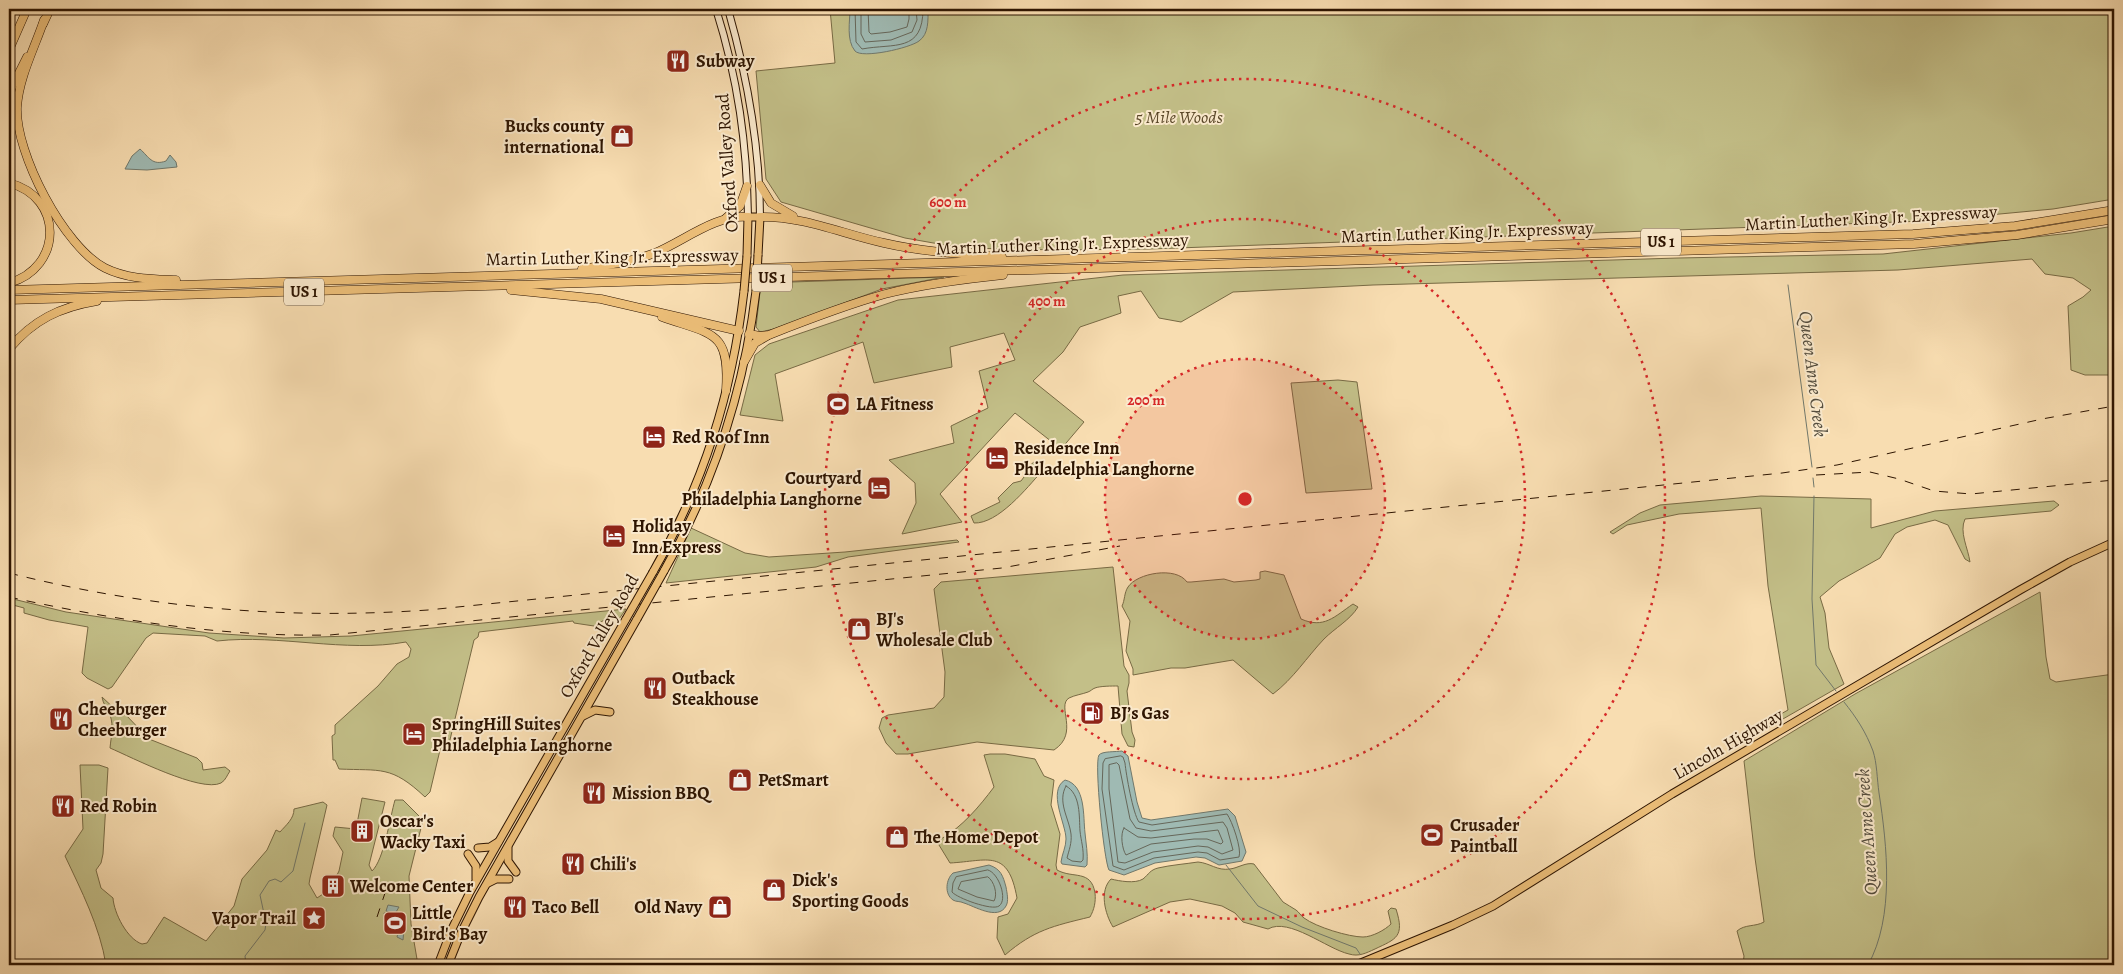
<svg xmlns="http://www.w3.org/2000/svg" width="2123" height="974" viewBox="0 0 2123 974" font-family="Alegreya,serif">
	<rect width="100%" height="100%" fill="#f8ddb1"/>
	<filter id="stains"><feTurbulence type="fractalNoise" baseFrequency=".004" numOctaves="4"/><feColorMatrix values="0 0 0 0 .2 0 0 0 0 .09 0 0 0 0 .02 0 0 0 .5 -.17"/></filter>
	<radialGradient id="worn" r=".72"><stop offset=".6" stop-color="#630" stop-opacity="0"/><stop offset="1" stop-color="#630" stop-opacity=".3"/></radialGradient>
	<g fill="#c3bf88" stroke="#786a44">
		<polygon points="830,9 2114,9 2114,199 2053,209 1925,221 1150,249 1059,250 962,248 905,238 781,202 766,179 756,71 835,63"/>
		<polygon points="2114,226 2114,375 2085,375 2071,370 2068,306 2083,297 2091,290 2073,278 2045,274 2032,259 1898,270 1373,285 1233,292 1181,322 1159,318 1141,291 1118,296 1121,313 1080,327 1063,352 1033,381 1084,422 1061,449 1015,413 940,494 962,522 902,534 916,503 915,483 889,460 954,443 951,426 988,408 979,371 1015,360 1004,333 950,347 952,367 874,383 863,342 775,374 783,421 740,415 755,355 769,344 898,300 1123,275 1678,258 1883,254 2071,233"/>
		<polygon points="944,277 882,289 774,329 760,332 756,327 761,283"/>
		<polygon points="1338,380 1357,382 1372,489 1306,493 1291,383"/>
		<path d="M1035 461 1041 466 1042 471C1027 488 998 524 974 523L971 516 1000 502 998 498 1013 483 1021 481 1024 477 1026 469Z"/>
		<path d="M1761 496 1871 499V528L1935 511 2054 501 2059 505 2051 511 1965 519C1959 532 1968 548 1970 562L1965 559 1948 525 1935 520 1907 527 1895 534 1880 558 1839 581 1820 597 1825 613 1829 648 1844 684 1741 743 1742 736 1788 710 1768 586 1761 508 1679 514 1627 525 1613 534 1610 532 1640 513 1660 505Z"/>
		<polygon points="691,528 745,553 769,557 845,552 957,540 959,542 848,557 816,567 666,583"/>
		<path d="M1113 567 1124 666 1129 675V683L1127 691 1132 732 1135 740 1134 747 1128 746 1122 734 1118 686C1112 686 1100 686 1095 688 1092 689 1091 691 1088 692 1083 694 1075 695 1069 698 1056 706 1080 733 1054 750L977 742 908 754H896L886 743 879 728 882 718 888 715 934 708 944 697 945 672 934 589 941 582Z"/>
		<path d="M1265 571 1284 575 1301 619C1324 629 1334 617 1353 604L1358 607C1350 620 1335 628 1324 639 1307 657 1293 679 1273 694L1233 660 1185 668H1171L1133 675V669L1126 651 1130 621 1122 606C1125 600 1124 593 1128 587 1137 573 1176 566 1187 582H1191L1224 579 1234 582 1256 580 1260 579V572Z"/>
		<path d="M2040 592 2046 657 2050 679 2056 682 2114 674V965H1743L1744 956 1737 931C1745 924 1755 927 1764 922L1755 858 1744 761 1855 694Z"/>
		<path d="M9 598 66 612 209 633 284 638 351 636 626 609 619 619H606L594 626 574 623 573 621 479 632 478 637 474 640 448 748 445 752 443 745 440 750 430 792 425 797C391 765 381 771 339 769L335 760H333L332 736 335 734V725L378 686 397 664 409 657 411 649 406 642C344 653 280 634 217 641L205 636 153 633 146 638 112 687 108 689 87 678 82 673 88 627 49 620 24 613V608L9 604Z"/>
		<path d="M102 697 117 711 124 713 149 739 197 758 202 763 203 770 225 767 230 771C227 775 226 780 221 783 201 793 131 757 110 748 111 737 114 726 110 715 107 708 103 704 102 697Z"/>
		<path d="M990 754H1005L1035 759 1044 776 1054 780 1051 805 1060 834 1056 865 1057 870C1073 879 1091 869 1095 893 1096 902 1094 910 1090 917 1053 926 1034 930 1005 955L997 938 998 917 1008 914 1017 898C1008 848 988 861 950 863L939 845 941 839C962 827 979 807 994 787L984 755Z"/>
		<path d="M80 765H99L108 768 103 854 101 863 96 870 101 888 113 898C114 913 127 939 142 944L147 943 164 917 206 941 234 906 242 879 267 850 276 830 280 832C286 825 294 819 294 809L323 802 327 805 310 878 309 884 317 898 329 890 327 887 329 878 337 875 339 871 343 852 333 836 335 827 356 829 362 798 385 802 369 865 372 871C384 860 390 817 395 800H403L423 820 409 876 411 924 418 965H106C100 927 81 890 65 856L83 829Z"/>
		<path d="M1198 862C1210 863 1217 871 1230 869 1238 868 1246 862 1254 864L1283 902C1287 905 1292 907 1296 910 1299 912 1301 916 1304 918 1316 927 1349 937 1363 937 1372 937 1385 930 1391 924L1388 911 1391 908 1396 909C1405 937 1396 939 1375 949 1366 953 1359 957 1349 954 1327 949 1289 917 1268 929L1243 922 1235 913 1222 906 1190 899 1170 902 1113 927C1105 914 1099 891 1111 879 1119 881 1135 884 1143 879 1149 874 1150 870 1158 868 1171 865 1185 864 1198 862Z"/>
	</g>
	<g fill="#9fbab3" stroke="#71786b">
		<path d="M850 9H928C928 20 929 34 919 41 910 48 862 59 855 51 846 40 850 21 850 9Z"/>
		<path d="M140 149C149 157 152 166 166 161L170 155 176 162 177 167 147 170 125 169 132 156Z"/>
		<path d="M1122 751 1128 756 1137 802 1142 818 1151 820 1228 809 1235 816 1246 852 1242 861 1219 865 1205 858 1196 857 1155 863 1124 875 1109 870C1104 861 1094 763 1099 755 1102 751 1116 752 1122 751Z"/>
		<path d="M1065 780C1086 785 1083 816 1085 833 1086 844 1088 853 1087 865L1085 867 1062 864 1061 862C1062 854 1066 847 1066 839 1066 824 1047 791 1065 780Z"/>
		<path d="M989 865C1001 869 1003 876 1006 887 1007 893 1009 901 1006 906 998 921 974 906 964 903 960 901 956 902 953 900 944 894 946 879 953 873Z"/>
		<polygon points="388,905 399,907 396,912 401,913 404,923 401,928 393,931 404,929 403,940 397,937 398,933 393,933 389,930 384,913 394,913 386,911"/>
	</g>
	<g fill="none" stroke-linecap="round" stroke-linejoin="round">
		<g stroke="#66675a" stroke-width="1">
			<path d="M855 9 856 42 862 49C894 43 923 53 923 9"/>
			<polyline points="861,9 861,34 865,42 891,40 912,32 917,20 916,9"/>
			<polyline points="868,9 869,32 871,34 890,32 907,27 909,19 909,9"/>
			<path d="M1121 756 1123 757 1125 763C1126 774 1133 814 1139 822L1152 825 1227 814C1232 821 1242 849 1239 857L1220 860 1207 853 1198 852 1154 858 1124 870 1113 866 1102 789 1103 763 1105 759Z"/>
			<polygon points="1117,763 1119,765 1130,819 1136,828 1151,831 1223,822 1227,828 1233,850 1222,854 1208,847 1198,846 1153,852 1125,863 1118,862 1109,789 1109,765"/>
			<path d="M1066 786C1081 794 1079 817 1080 831 1081 841 1084 849 1083 860L1081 862 1072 861 1067 858C1069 850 1072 843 1071 834 1069 818 1057 802 1066 786Z"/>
			<path d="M1124 828 1138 837 1151 838 1218 830 1223 842 1221 844 1207 839H1194L1151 844 1126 855C1122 849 1120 834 1124 828Z"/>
			<path d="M988 870C999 873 1008 900 999 906 992 911 957 898 952 892L953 883 956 877Z"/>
			<path d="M988 877C994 881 998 894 994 901L977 897 958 889 961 882Z"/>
		</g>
		<g stroke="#71786b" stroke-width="1">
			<polyline points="1788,285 1812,467"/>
			<polyline points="1813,478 1814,487"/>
			<polyline points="1814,496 1812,599 1816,665 1836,691"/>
			<path d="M1844 702C1856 717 1866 732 1873 751 1877 763 1877 779 1879 793 1887 845 1895 917 1868 965"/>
			<polyline points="1226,865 1258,906 1302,927 1356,948 1360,954"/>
			<polyline points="246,965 245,956 265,930 266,923 260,895 269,881 275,879 281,882 293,871 305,823"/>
		</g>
		<g stroke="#2d1400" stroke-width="8">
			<g id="secondary">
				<path d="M716 9C738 79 747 144 748 217"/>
				<path d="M728 9C747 76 760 147 760 217"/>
			</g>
		</g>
		<g stroke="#2d1400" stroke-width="9">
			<g id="primary">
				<polyline points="747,256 748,217 760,217 758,255"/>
				<path d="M664 571C713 485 744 390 756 291"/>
				<path d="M653 572C704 483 732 393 744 291"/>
				<polyline points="583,716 595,710 610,712"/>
				<polyline points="478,848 490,847 498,842"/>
				<polyline points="508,848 508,861 516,872"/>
				<polyline points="468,854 476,866 476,879"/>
				<polyline points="488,883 496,879 509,879"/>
				<polyline points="438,965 451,931 470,892 626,619"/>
				<polyline points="448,965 460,935 479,897 637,619"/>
				<polyline points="1356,965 1453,925 1493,906 1672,794 2020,590 2070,562 2114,542"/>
			</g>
		</g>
		<g stroke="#2d1400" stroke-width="9">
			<g id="highway">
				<path d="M44 20C35 47 19 77 17 107 15 153 64 247 105 268 127 279 152 279 176 280"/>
				<polyline points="43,24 50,9"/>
				<polyline points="9,50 27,9"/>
				<polyline points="9,93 27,57"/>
				<path d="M9 183C64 197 63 268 9 283"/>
				<polyline points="760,185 771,203 793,216"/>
				<path d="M760 217C804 216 842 234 884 243 923 252 962 254 1002 257"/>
				<polyline points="726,218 740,206 747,186"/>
				<path d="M582 269C607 265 631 262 655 253 684 241 716 214 748 217"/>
				<polyline points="9,290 1913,234 2015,226 2114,210"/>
				<polyline points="511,290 601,299 739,331"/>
				<polyline points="9,300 1914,244 2017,235 2114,219"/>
				<path d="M662 317C713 335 730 330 726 391"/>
				<path d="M749 334 760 336 769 335C807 320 846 305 885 294 924 284 964 279 1003 275"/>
				<path d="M9 349C33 320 60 307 97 301"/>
				<polyline points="744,362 755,343 767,336"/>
			</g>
		</g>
		<use href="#secondary" stroke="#fae9cc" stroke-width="6"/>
		<use href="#primary" stroke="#ecbe78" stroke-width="7"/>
		<use href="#highway" stroke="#ecbe78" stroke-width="8"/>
		<g stroke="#2d1400" stroke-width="1" stroke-dasharray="9 9" stroke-linecap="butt">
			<polyline points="1816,475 1870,472 1899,479 1934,491 1971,494 2114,480"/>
			<path d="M9 573C148 608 284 620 428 610L1782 473 1837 465 2042 419 2114 406"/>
			<path d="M9 597C114 620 222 637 330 635L1002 568 1120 546"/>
			<polyline points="377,917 385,893"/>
		</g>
		<g stroke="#2d1400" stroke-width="9" stroke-linecap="butt">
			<g id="primary-bridge">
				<polyline points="744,291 747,256"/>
				<polyline points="756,291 758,255"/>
				<polyline points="626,619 653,572"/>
				<polyline points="637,619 664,571"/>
			</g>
		</g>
		<use href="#primary-bridge" stroke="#ecbe78" stroke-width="7"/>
	</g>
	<circle cx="1245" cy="499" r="140" fill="#d62828" fill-opacity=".12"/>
	<g fill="none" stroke="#d62828" stroke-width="2.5" stroke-dasharray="2.5 5">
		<circle cx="1245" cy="499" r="140"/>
		<circle cx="1245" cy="499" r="280"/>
		<circle cx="1245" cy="499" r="420"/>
	</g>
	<defs>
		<g id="restaurant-square" transform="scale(1.25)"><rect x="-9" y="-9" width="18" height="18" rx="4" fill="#8f2418" stroke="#fae9cc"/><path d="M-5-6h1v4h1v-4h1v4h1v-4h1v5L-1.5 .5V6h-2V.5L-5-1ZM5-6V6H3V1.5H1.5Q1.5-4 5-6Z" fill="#fff"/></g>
		<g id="shop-square" transform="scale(1.25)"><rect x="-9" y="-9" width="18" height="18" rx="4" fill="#8f2418" stroke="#fae9cc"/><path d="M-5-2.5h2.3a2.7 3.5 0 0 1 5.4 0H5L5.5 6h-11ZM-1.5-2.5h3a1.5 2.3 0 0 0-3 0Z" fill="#fff"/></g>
		<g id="stadium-square" transform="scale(1.25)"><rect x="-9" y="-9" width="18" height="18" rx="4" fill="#8f2418" stroke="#fae9cc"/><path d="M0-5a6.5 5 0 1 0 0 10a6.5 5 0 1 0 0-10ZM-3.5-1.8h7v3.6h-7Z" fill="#fff"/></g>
		<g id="hotel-square" transform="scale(1.25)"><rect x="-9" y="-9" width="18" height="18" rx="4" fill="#8f2418" stroke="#fae9cc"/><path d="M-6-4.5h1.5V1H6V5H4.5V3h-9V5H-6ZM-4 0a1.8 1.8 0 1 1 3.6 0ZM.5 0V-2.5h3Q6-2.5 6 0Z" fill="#fff"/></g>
		<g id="fuel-square" transform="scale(1.25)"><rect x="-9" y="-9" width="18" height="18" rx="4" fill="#8f2418" stroke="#fae9cc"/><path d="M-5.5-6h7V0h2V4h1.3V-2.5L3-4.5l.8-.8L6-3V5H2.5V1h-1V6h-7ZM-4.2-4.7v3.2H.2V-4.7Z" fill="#fff"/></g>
		<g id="building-square" transform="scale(1.25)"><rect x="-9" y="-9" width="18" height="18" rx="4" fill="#8f2418" stroke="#fae9cc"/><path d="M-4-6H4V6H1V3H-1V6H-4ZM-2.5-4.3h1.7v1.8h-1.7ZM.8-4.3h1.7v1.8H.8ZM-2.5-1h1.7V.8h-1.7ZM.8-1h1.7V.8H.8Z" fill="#fff"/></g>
		<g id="sight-square" transform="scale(1.25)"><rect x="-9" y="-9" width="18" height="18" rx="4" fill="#8f2418" stroke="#fae9cc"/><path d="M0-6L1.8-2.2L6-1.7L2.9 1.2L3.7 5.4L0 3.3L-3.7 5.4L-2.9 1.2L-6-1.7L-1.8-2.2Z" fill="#fff"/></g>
	</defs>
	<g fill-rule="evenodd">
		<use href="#restaurant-square" x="678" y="61"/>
		<use href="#shop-square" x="622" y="136"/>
		<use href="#stadium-square" x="838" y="404"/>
		<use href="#hotel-square" x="654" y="437"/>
		<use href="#hotel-square" x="997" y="458"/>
		<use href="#hotel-square" x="879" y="488"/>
		<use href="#hotel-square" x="614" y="536"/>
		<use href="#shop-square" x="859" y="629"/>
		<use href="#restaurant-square" x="655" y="688"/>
		<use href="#fuel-square" x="1092" y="713"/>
		<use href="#restaurant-square" x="61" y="719"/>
		<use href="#hotel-square" x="414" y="734"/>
		<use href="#shop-square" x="740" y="780"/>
		<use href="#restaurant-square" x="594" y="793"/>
		<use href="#restaurant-square" x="63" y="806"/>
		<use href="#building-square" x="362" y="831"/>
		<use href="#stadium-square" x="1432" y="835"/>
		<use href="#shop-square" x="897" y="837"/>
		<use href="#restaurant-square" x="573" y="864"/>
		<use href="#building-square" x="333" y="886"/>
		<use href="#shop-square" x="774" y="890"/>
		<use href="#restaurant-square" x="515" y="907"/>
		<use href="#shop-square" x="720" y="907"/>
		<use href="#sight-square" x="314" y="918"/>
		<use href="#stadium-square" x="395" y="923"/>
	</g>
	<g text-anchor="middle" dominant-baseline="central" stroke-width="4" stroke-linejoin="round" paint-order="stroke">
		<g fill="#fae9cc" stroke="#6a543d" stroke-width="1">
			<rect x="1641" y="228.5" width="40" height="27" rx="4"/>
			<rect x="752" y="264.5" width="40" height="27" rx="4"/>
			<rect x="284" y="278.5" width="40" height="27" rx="4"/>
		</g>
		<g font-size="16" font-weight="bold" fill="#2d1400">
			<text x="1661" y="242">US 1</text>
			<text x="772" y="278">US 1</text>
			<text x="304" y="292">US 1</text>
		</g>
		<g font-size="18" font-weight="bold" fill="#2d1400" stroke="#fae9cc" text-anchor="start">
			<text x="696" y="61">Subway</text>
			<text x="604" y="126" text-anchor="end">Bucks county<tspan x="604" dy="21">international</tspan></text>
			<text x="856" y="404">LA Fitness</text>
			<text x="672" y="437">Red Roof Inn</text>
			<text x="1014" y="448">Residence Inn<tspan x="1014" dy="21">Philadelphia Langhorne</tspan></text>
			<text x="862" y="478" text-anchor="end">Courtyard<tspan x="862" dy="21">Philadelphia Langhorne</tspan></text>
			<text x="632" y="526">Holiday<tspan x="632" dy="21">Inn Express</tspan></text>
			<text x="876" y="619">BJ's<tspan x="876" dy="21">Wholesale Club</tspan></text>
			<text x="672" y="678">Outback<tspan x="672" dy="21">Steakhouse</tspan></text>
			<text x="78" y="709">Cheeburger<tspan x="78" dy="21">Cheeburger</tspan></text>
			<text x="1110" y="713">BJ’s Gas</text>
			<text x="432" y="724">SpringHill Suites<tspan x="432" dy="21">Philadelphia Langhorne</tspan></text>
			<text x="758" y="780">PetSmart</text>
			<text x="612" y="793">Mission BBQ</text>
			<text x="80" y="806">Red Robin</text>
			<text x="380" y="821">Oscar's<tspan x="380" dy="21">Wacky Taxi</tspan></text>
			<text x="1450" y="825">Crusader<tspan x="1450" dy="21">Paintball</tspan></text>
			<text x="914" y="837">The Home Depot</text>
			<text x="590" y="864">Chili's</text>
			<text x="792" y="880">Dick's<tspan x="792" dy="21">Sporting Goods</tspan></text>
			<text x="350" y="886">Welcome Center</text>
			<text x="532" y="907">Taco Bell</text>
			<text x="702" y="907" text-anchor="end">Old Navy</text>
			<text x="412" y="913">Little<tspan x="412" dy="21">Bird's Bay</tspan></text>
			<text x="296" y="918" text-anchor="end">Vapor Trail</text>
		</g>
		<g font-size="18" font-style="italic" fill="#5a4729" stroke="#fae9cc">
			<text x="1179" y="117">5 Mile Woods</text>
		</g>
		<g font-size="18" fill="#2d1400" stroke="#fae9cc">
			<text transform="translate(727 163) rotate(-94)">Oxford Valley Road</text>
			<text transform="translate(1871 218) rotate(-3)">Martin Luther King Jr. Expressway</text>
			<text transform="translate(1467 232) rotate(-2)">Martin Luther King Jr. Expressway</text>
			<text transform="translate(1062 244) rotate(-2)">Martin Luther King Jr. Expressway</text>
			<text transform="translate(612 257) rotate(-1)">Martin Luther King Jr. Expressway</text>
			<text transform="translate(599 636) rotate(-60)">Oxford Valley Road</text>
			<text transform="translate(1728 744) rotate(-30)">Lincoln Highway</text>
		</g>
		<g font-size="19" font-style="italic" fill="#554e3f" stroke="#fae9cc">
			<text transform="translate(1813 374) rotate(83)">Queen Anne Creek</text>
			<text transform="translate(1867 832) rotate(-94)">Queen Anne Creek</text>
		</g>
	</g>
	<circle cx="1245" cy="499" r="8" fill="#d62828" stroke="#fae9cc" stroke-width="2.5"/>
	<g font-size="15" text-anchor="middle" font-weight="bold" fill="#d62828" stroke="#fae9cc" stroke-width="4" stroke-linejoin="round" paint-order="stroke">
		<text x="948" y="207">600 m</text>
		<text x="1047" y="306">400 m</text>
		<text x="1146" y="405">200 m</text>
	</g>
	<rect width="2123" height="974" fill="none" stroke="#f8ddb1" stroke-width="30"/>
	<rect x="10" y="10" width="2103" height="954" fill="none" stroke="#2d1400" stroke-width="2.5"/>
	<rect x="15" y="15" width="2093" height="944" fill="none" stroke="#2d1400"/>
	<rect width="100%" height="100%" filter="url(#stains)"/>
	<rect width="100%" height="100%" fill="url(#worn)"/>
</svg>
